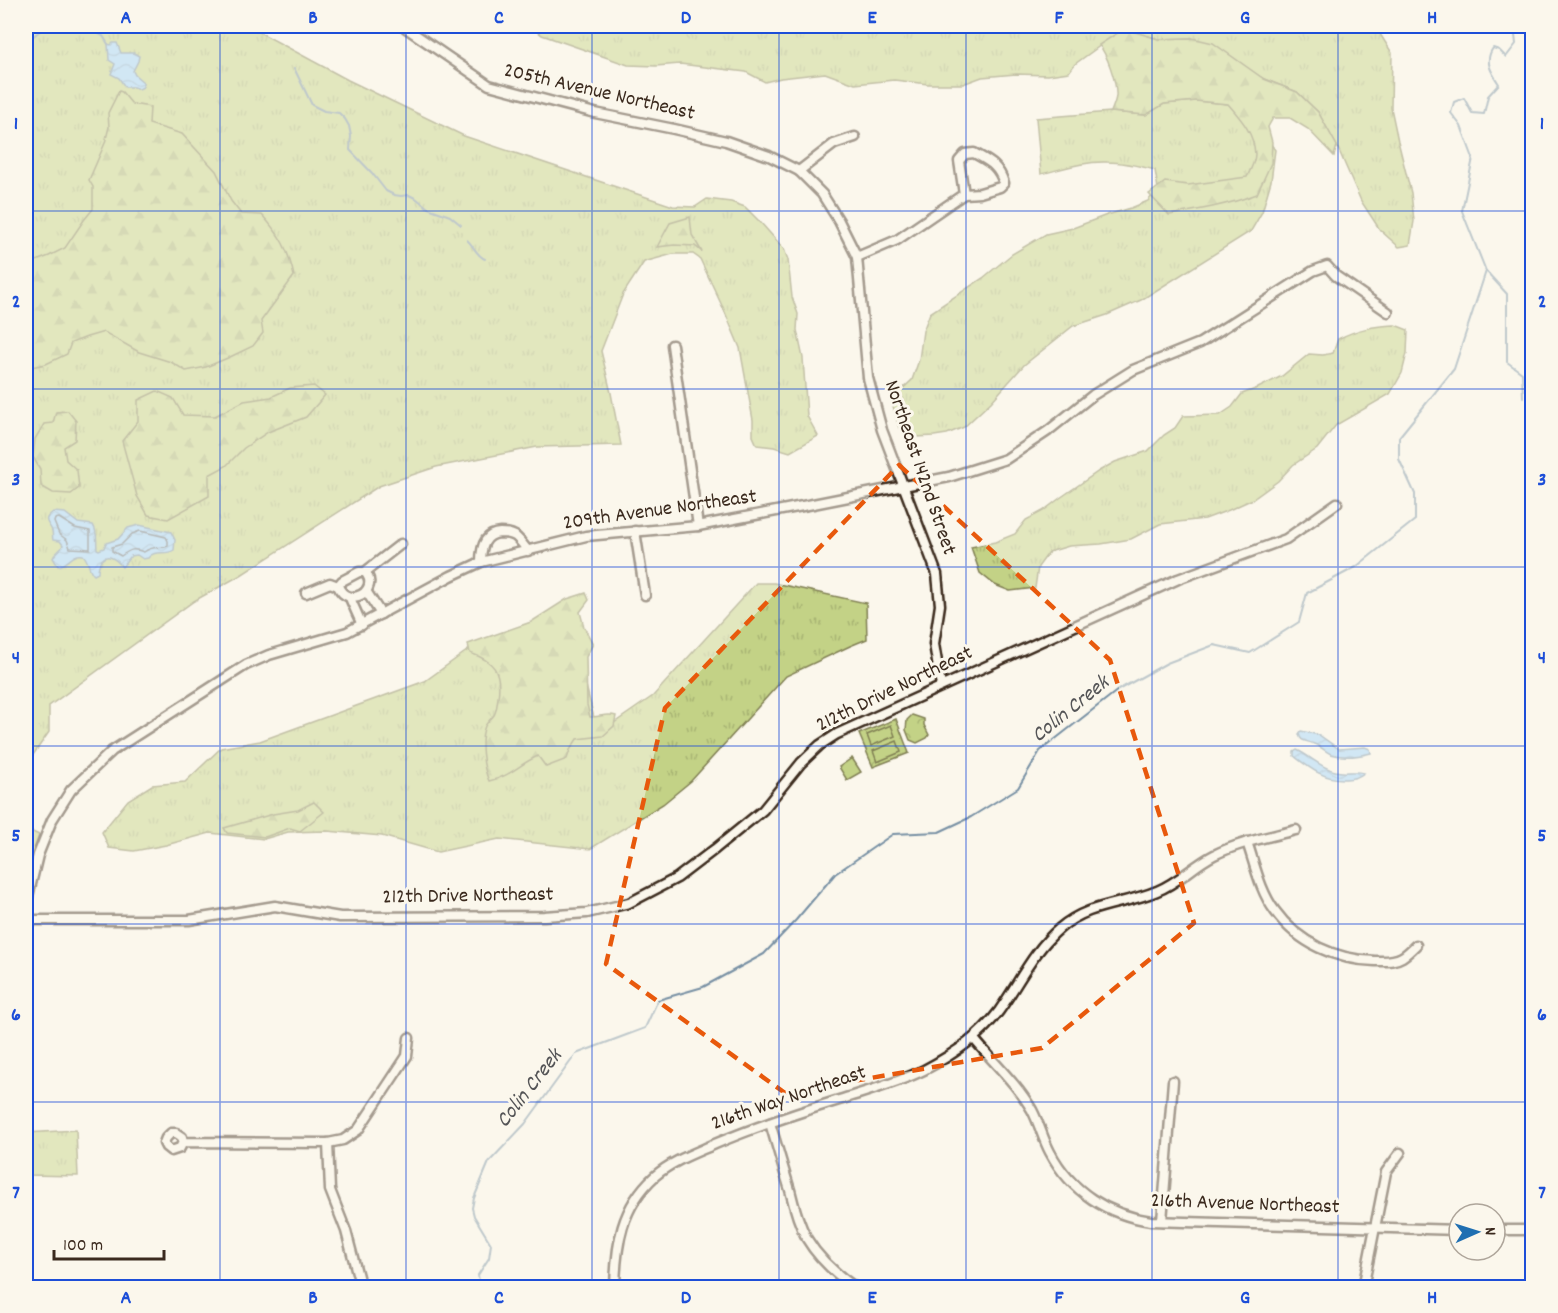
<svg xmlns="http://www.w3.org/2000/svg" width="1558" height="1313" viewBox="0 0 1558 1313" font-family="Dekko,sans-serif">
	<defs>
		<pattern id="grass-tufts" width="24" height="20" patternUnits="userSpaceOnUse" patternTransform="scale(1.5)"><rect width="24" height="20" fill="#c3d286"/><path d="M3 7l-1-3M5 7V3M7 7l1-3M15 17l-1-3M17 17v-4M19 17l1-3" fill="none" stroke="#a8b473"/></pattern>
		<pattern id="forest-firs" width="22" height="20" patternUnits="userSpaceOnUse" patternTransform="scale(1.5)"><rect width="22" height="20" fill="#c3d286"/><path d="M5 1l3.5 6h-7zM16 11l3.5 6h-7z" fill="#a8b473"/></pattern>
		<pattern id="park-crowns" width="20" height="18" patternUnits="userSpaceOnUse" patternTransform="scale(1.5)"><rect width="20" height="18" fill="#c3d286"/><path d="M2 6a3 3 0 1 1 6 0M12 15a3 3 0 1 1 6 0" fill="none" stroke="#a8b473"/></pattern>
		<pattern id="water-waves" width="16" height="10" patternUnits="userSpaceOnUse" patternTransform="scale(1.5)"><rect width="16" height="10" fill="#9ed2fc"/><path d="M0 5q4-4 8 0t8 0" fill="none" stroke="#89b4d8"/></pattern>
	</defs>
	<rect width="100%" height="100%" fill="#fbf7ec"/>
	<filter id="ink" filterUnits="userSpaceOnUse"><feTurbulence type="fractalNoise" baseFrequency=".0167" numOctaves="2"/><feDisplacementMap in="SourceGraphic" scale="12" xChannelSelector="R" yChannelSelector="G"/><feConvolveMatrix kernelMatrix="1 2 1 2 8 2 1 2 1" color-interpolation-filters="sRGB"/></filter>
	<g filter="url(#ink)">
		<g fill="url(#grass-tufts)" stroke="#7f7e52" stroke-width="1.5">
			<polygon points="29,26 248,26 348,80 464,136 673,206 695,207 707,199 731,202 745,207 761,223 784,249 788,260 792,297 798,314 797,330 803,358 807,416 818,436 790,452 774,447 757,445 753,436 753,420 740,348 724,310 700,259 693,254 673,254 644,262 623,294 601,351 611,393 621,445 537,447 436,467 379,486 241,575 194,601 49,706 49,732 26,765 26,290 31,255 26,221 26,144 28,126 26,61"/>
			<polygon points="531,26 1375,26 1392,53 1391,108 1398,141 1411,193 1414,221 1410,245 1399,247 1380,230 1361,201 1337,146 1318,112 1297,92 1264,79 1192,38 1158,39 1132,31 1119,32 1075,64 1069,72 1048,75 1016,74 982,77 963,84 928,84 894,80 855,84 825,73 781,78 765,82 746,72 680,64 656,66 628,65 542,35"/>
			<path d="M1196 101 1228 104 1256 121 1275 150 1271 181 1262 212 1251 231 1141 300 1107 315 1073 326 1024 365 991 402 964 427 947 434 934 436 916 437 899 428 893 406 895 396 912 380 919 360 923 331 930 313 983 278 1012 254 1046 234 1073 228 1107 215 1131 208 1148 201 1158 189 1155 170C1140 166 1124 162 1107 162 1085 161 1062 169 1041 174L1036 118 1111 112 1145 115 1164 104Z"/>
			<path d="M1395 325 1408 330 1407 353 1402 373 1390 394 1336 425 1317 449 1293 465 1278 481 1253 499 1229 510 1205 519 1160 524 1131 539 1101 544 1069 546 1049 552 1038 567 1035 588 1010 591 995 585 980 573 971 547 995 542 1015 534 1026 520 1043 511 1060 498 1099 471 1115 462 1148 451 1164 435 1175 428 1183 416 1220 415 1232 407 1242 394 1258 388 1282 376 1309 354 1323 355 1333 353 1338 339C1357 329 1374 326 1395 325Z"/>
			<polygon points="756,583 774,583 866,603 867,639 850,646 786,676 691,781 663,804 590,849 499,839 438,852 382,836 327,831 288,832 264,839 210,833 166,845 134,851 109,848 102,832 128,800 152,785 185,782 221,748 260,741 425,681 471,648 581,665 598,734 653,696"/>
			<polygon points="76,1130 78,1176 26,1175 26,1133"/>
		</g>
		<g fill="url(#forest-firs)" stroke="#7f7e52" stroke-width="1.5">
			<path d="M1132 31 1158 39 1192 38 1213 43 1264 79 1297 92 1318 112 1337 146 1334 156 1308 129 1290 118H1273L1268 127 1272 142 1271 163 1257 194C1228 205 1199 210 1169 215L1149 194 1165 182 1188 185 1247 177C1250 171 1255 162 1255 154 1254 133 1241 119 1228 104L1196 101 1164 104 1146 115 1111 112C1113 106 1117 99 1116 93 1116 81 1107 54 1099 45L1119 32Z"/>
			<path d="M119 91 122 92 132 104 150 107 149 124 182 134 216 171 231 201 241 214 262 215C281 236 288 249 294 276L261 321 263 333 253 346 230 357 206 367 186 371 171 362 139 352 104 332 87 337 71 343 67 354 46 364 26 368V265L49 256 65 248 84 220 93 209V187L89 180 105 143 109 127 108 113Z"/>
			<polygon points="690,217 692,235 702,252 695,246 674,245 657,247 670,223"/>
			<polygon points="314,386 325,395 306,417 268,432 244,448 226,466 209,475 209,496 168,519 148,515 137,496 122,441 138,421 138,400 157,391 173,398 183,415 215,416 244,401 271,397 290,388"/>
			<polygon points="68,411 76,421 75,440 64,447 66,460 77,470 79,488 71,494 53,493 41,486 40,469 33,457 35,439 44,424 53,423 56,412"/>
			<path d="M586 593 589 600 580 612 584 627 593 644 586 657 587 705 590 717C599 717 608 713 616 716L614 726 603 736 577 739 570 750 567 759 546 767 538 756C519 764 510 777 489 781 483 768 479 740 485 726 487 722 491 719 494 715 497 710 497 703 498 698 502 671 494 661 470 653L468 644 531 622 567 599Z"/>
			<polygon points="314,802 324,812 300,831 290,828 265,837 227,833 224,828 273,814 298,810"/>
			<polygon points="26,829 39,835 30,862 26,863"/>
		</g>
		<g fill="url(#park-crowns)" stroke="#7f7e52" stroke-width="1.5">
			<polygon points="912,715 924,719 924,725 929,735 927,738 917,743 910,740 906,730 907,720"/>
			<polygon points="896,719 909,753 873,767 859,734"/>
		</g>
		<g fill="#c3d286" stroke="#7f7e52" stroke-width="1.5">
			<polygon points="891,725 895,736 871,746 867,735"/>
			<polygon points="897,741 901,752 877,762 873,751"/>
			<polygon points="852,758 861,772 847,780 839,767"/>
		</g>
		<g fill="url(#water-waves)" stroke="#768fa3" stroke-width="1.5">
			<polygon points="113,43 117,43 121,53 134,53 139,56 138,61 133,71 135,75 143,82 143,87 139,89 133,87 125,87 119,78 111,74 115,64 109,60 108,44 111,45"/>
			<path d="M53 512 65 513 78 523 93 525C98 533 96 539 97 549L99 550 104 548 106 543 118 539 128 528 139 525 171 532 175 540 174 550C165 556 155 549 148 558L143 559 137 555 131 556 122 567C120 564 118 561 114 559 103 552 98 563 98 573L94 575C88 570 89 560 83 555 72 553 68 565 58 566L53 558C55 552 61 551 63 545L60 541 53 540C52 537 53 534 52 531 49 522 41 521 53 512Z"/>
			<path d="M1301 731 1319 735 1339 749 1365 747 1370 749 1371 753C1359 756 1343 758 1331 754 1325 751 1320 746 1314 744 1306 740 1301 743 1299 734Z"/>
			<path d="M1297 750C1310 756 1321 768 1335 771 1345 774 1355 770 1364 773 1359 777 1353 779 1346 779 1324 780 1311 769 1294 756V752Z"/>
		</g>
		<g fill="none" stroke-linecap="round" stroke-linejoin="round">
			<g stroke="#636d77" stroke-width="1.5">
				<polygon points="59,518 75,528 90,531 90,549 70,548 67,540 59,534 54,522 55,519"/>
				<path d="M140 531 166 537 168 541V546C160 550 155 544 144 552 133 548 131 549 121 556L112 551V547L122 544 132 534Z"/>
			</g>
			<g stroke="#768fa3" stroke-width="2">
				<polyline points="89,26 90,29 103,36 108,44"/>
				<path d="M1514 26 1516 44 1506 57 1499 50 1493 48C1484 61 1491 72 1499 84L1488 96 1484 114 1472 113 1464 98 1454 102 1451 113 1461 126 1473 158 1462 211 1486 271 1507 294V362L1522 373 1523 397"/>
				<polyline points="26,42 46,26"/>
				<polyline points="294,68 312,105 324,111 339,113 345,119 349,126 351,136 350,150 372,173 386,191 394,195 401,196 409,195 417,199 428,208 450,216 461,225"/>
				<path d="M467 240C473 245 477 256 485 259"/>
				<polyline points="480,1288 478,1275 489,1258 491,1244 474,1216 472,1208 474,1198 489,1162 525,1124 576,1054 645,1028 658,1000 703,987 764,954 796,920 835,874 893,834 939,832 971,817 1018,788 1040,751 1118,690 1167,663 1214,645 1250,653 1299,622 1307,593 1356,567 1415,520 1415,494 1399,459 1399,437 1454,369 1486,271"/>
			</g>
			<g stroke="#3b2a1e" stroke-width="13">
				<g id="minor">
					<polyline points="403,26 489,85 595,113 674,129 726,141 769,156 799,171 822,194 839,221 857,257 868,378 882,430 937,574 940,605 934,644 941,686"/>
					<polyline points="799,171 834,144 855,137"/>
					<path d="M857 257 897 240 964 194 980 193 1000 187 1004 183C998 165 990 162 974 153L965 154 959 161 964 194"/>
					<polyline points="672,345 698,526"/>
					<polyline points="635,531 645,595"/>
					<path d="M481 562C481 548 484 534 500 533 506 533 510 533 515 536 520 540 524 546 528 551"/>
					<path d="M359 572H365C381 590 348 610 338 586L342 581Z"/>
					<polyline points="365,572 401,544"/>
					<polyline points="366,591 381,614"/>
					<polyline points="306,593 330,583 338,586"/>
					<polyline points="350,598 362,625"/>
					<path d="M1247 842C1255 865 1260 891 1275 911 1298 943 1336 960 1375 961 1384 961 1394 962 1402 957 1407 954 1412 949 1416 945"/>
					<polyline points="26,905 38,855 52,820 71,790 112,751 246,665 269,655 347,632 451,576 481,562 586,536 698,526 813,504 949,477 1006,459 1048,431 1093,395 1133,370 1200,343 1313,271 1327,266 1336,276 1388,312"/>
					<polyline points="26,920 189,920 275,906 340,917 544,916 587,913 629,903 677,878 715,849 763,810 801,763 820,745 837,734 1178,579 1286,539 1337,503"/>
					<path d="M974 1039C993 1062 1017 1084 1032 1110 1039 1123 1043 1139 1050 1152 1071 1192 1108 1215 1151 1221L1459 1230"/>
					<path d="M770 1123C777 1146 783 1168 790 1190 794 1207 799 1224 807 1239 819 1259 837 1275 856 1288"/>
					<polyline points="183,1142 180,1148 171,1151 166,1147 164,1143 166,1138 171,1133 176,1133 182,1137 183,1142 328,1143 343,1140 358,1130 407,1056 409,1038"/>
					<polyline points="328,1143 330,1190 346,1231 361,1288"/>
					<polyline points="1162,1221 1173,1081"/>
					<polyline points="1495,1230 1532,1230"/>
					<path d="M615 1288C616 1244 621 1207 655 1176 672 1161 695 1153 715 1144 755 1127 797 1113 839 1100 867 1091 898 1083 924 1070 953 1055 980 1037 999 1011 1019 983 1033 951 1060 928 1089 903 1124 905 1157 891 1178 883 1194 865 1214 855 1240 842 1269 837 1296 830"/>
					<polyline points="1363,1288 1386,1172 1400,1153"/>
				</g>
			</g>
			<use href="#minor" stroke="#fbf7ec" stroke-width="8"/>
		</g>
	</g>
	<path d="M0 0H1558V1313H0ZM899 465 1110 660 1194 923 1042 1048 785 1093 606 964 665 708Z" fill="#fbf7ec" fill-opacity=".55" fill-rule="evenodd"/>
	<path fill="none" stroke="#e8590c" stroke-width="4.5" stroke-dasharray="12 8" stroke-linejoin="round" d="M899 465 1110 660 1194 923 1042 1048 785 1093 606 964 665 708Z"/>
	<path fill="none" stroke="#1d4ed8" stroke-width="1.5" stroke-opacity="0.55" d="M220 26V1288M406 26V1288M592 26V1288M779 26V1288M966 26V1288M1152 26V1288M1338 26V1288M26 211H1532M26 389H1532M26 567H1532M26 746H1532M26 924H1532M26 1102H1532"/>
	<g text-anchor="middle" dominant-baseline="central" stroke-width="6" stroke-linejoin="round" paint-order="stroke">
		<g font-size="21" fill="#3b2a1e" stroke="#fbf7ec">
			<text transform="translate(599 93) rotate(13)">205th Avenue Northeast</text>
			<text transform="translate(919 468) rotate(71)">Northeast 142nd Street</text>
			<text transform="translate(660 511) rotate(-8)">209th Avenue Northeast</text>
			<text transform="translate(895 690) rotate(-26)">212th Drive Northeast</text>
			<text transform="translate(468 897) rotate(-1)">212th Drive Northeast</text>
			<text transform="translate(789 1099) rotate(-19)">216th Way Northeast</text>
			<text transform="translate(1245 1205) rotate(2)">216th Avenue Northeast</text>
		</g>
		<g font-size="22" font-style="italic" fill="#545456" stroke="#fbf7ec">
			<text transform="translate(1071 710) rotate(-39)">Colin Creek</text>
			<text transform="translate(530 1089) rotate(-52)">Colin Creek</text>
		</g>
	</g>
	<rect width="1558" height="1313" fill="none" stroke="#fbf7ec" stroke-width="66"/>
	<g transform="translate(1477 1232) rotate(87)"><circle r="28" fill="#fbf7ec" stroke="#aea59a" stroke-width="1.5"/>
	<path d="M0-4.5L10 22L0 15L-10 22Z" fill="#1f6fb2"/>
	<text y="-9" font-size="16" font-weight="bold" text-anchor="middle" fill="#3b2a1e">N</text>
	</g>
	<path d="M54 1250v9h110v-9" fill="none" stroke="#3b2a1e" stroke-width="3"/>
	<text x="63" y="1250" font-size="18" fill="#3b2a1e" stroke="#fbf7ec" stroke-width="4.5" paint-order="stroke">100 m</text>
	<rect x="33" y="33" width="1492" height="1247" fill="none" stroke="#1d4ed8" stroke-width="2"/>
	<g font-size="20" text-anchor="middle" font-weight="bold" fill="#1d4ed8">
		<text x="126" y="23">A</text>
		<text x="313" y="23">B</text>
		<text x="499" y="23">C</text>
		<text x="686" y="23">D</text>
		<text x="872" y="23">E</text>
		<text x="1059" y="23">F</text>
		<text x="1245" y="23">G</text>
		<text x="1432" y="23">H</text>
		<text x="16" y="129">1</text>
		<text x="1542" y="129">1</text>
		<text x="16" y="307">2</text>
		<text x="1542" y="307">2</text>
		<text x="16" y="485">3</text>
		<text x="1542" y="485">3</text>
		<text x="16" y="663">4</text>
		<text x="1542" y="663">4</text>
		<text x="16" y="841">5</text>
		<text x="1542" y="841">5</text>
		<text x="16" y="1020">6</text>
		<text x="1542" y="1020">6</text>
		<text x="16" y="1198">7</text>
		<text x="1542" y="1198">7</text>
		<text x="126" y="1303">A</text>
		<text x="313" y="1303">B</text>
		<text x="499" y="1303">C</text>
		<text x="686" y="1303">D</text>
		<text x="872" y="1303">E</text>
		<text x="1059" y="1303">F</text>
		<text x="1245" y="1303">G</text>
		<text x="1432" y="1303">H</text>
	</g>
</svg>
